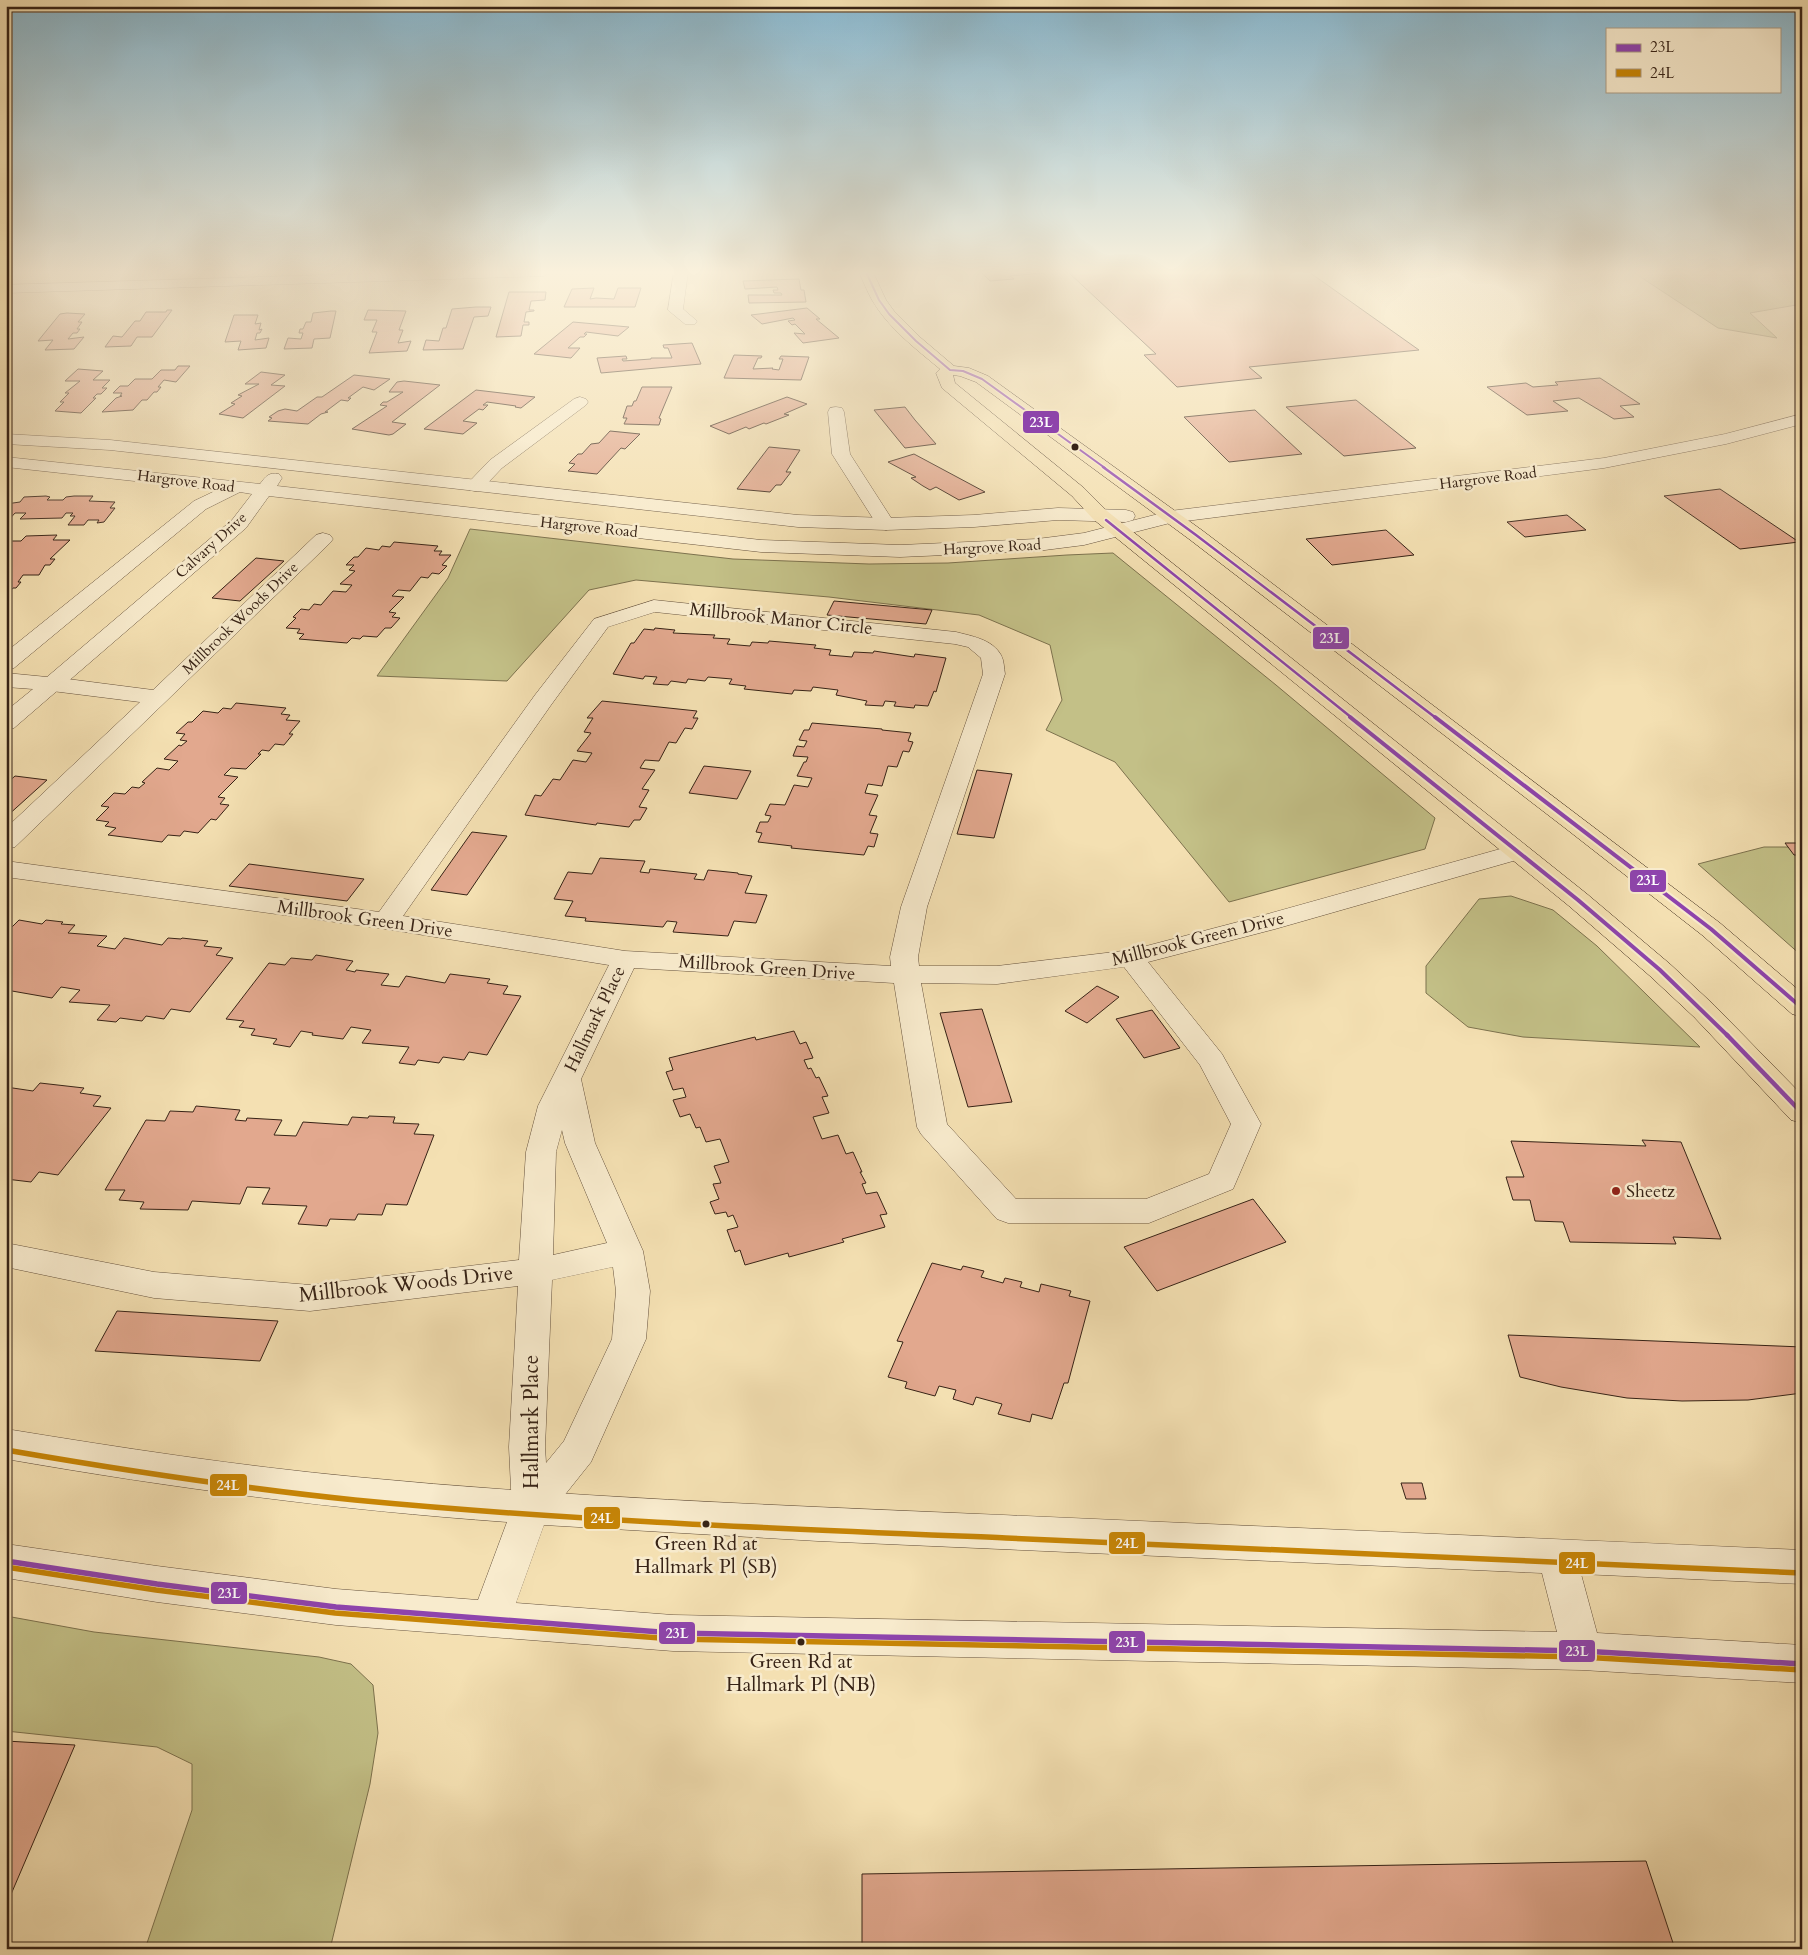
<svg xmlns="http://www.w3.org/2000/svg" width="1808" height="1955" viewBox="0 0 1808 1955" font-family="Cardo,serif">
	<rect width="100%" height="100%" fill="#f4e0b2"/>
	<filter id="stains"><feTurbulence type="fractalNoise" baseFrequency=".004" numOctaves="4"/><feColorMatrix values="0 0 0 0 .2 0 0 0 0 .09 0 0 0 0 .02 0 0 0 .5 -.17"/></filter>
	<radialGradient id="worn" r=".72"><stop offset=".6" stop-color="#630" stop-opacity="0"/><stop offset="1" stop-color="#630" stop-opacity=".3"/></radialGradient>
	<g fill="#c3c087" stroke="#7d724e">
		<polygon points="1633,272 1802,272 1802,304 1750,313 1777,338 1718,328"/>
		<polygon points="470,529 733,559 869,564 948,563 1067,555 1113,553 1276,685 1435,818 1425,849 1229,902 1115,762 1046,730 1062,700 1050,645 979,615 829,597 636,580 589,590 507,681 377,676 448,578"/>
		<polygon points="1764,847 1802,847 1802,956 1698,864"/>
		<polygon points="1511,896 1553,910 1597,946 1700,1047 1523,1037 1468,1027 1426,993 1426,966 1479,899"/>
		<polygon points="6,1616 94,1632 319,1657 351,1664 373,1685 378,1733 370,1784 330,1949 145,1949 192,1810 192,1764 157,1747 6,1731"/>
	</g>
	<g fill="#e2a88e" stroke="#372316">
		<polygon points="981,272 1055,272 1010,276 1014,279 990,281"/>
		<polygon points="1068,272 1309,272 1419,350 1249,367 1262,378 1177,387 1144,355 1156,354"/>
		<polygon points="799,279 801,290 804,290 806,302 749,303 748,295 782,295 781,293 774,293 773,290 778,290 777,287 745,289 743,281"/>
		<polygon points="594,288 590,299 596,298 614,299 618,288 641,288 635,307 564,307 572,289"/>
		<polygon points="509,292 546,292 545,300 531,301 529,310 534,310 534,311 526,312 524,322 529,322 529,325 523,325 521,336 496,337"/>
		<polygon points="476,307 491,307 488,316 474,317 463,349 423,350 426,340 439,341 443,328 446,328 452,309"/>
		<polygon points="807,308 820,319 816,319 839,338 803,343 794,333 805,334 795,324 792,325 788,321 795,320 793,318 762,324 751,315"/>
		<polygon points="167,310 172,310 152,337 137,337 131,346 105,347 113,336 122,337 135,321 140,321 146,312 166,312"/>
		<polygon points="368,310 406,311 399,330 403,330 398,343 411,341 407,351 369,353 377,332 372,332 377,320 364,320"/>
		<polygon points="331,311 336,311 330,338 314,339 312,348 284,349 288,338 301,339 303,333 299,333 300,329 303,329 306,322 311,322 313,313"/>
		<polygon points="67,313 85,314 78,322 82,322 77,329 80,329 77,333 73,333 68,339 84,337 74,349 45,350 53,340 38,341 60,314"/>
		<polygon points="234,315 258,315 255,324 261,323 259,330 262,329 260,333 257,333 255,340 269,338 266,348 238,350 241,341 225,342"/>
		<polygon points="573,322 629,327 618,336 586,332 584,334 587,334 584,337 580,337 568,348 580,348 571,358 534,354"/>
		<polygon points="692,343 701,364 601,373 597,358 626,356 627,359 622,359 623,361 651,359 651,358 672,358 668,348 664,348 663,345"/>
		<polygon points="734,355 762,356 761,358 758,358 753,369 773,368 772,369 779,370 783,359 779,359 781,356 809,357 801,380 724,378"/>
		<polygon points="178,366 190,366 176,382 164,380 158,387 161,387 157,392 154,392 147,400 142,400 133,410 102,412 116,398 122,396 120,396 122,393 113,393 120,386 128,386 135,379 152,379 161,370 175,370"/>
		<polygon points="78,369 103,371 93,380 110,380 102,388 107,388 101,394 97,394 93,398 96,398 81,413 55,411 64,402 60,402 69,393 65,393 80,381 65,381"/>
		<polygon points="261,372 285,375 271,385 285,386 243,418 219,414 235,404 231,403 242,396 238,395 259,384 245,384"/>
		<polygon points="354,375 390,379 374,390 363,387 348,398 351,398 348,401 341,400 325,412 328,412 321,414 308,424 268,421 272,418 269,417 278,411 285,409 297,411 317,397 322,397"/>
		<polygon points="1600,378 1640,404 1620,406 1634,417 1614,419 1579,398 1553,401 1568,411 1527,415 1487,387 1526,383 1533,387 1558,385 1555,382"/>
		<polygon points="404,381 440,385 392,422 406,424 393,434 389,435 352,429 387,406 380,405 383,402 387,402 403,392 389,392 397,382"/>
		<polygon points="642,387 672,387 659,418 661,419 659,425 624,424 627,418 623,418 627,406 632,406 634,401 636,401"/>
		<polygon points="476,390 535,397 521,408 515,407 516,406 487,402 483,405 488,405 483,410 479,409 463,421 477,423 463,434 424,429"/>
		<polygon points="787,397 807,404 784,414 789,415 766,424 764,423 749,429 746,427 729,434 710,426"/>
		<polygon points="1356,400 1416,448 1344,456 1286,407"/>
		<polygon points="905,407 915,420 936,444 905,448 874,410"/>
		<polygon points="1255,410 1302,454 1229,462 1184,417"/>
		<polygon points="610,431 640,434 625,449 621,448 597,474 568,471 575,464 569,463 578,454 582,454 591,444 599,443"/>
		<polygon points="769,447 800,450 786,472 791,472 781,485 776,485 770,492 737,489"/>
		<polygon points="914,454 985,492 959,500 936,487 930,490 923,486 911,478 916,477 888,462"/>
		<polygon points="1720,489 1799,542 1740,549 1664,496"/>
		<polygon points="46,496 50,497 47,500 63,500 66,497 74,496 93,496 89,501 115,502 110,508 115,508 104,522 97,523 99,520 88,520 84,525 68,525 75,516 70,516 73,513 66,513 62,518 20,519 26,513 15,513 6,523 6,504 20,502 24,497"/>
		<polygon points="1567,515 1586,530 1525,537 1507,522"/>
		<polygon points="1386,530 1414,555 1332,565 1306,539"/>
		<polygon points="57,535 53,540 70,540 50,559 55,559 50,565 45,565 39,575 23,575 18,582 21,582 16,588 13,588 6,596 6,544 10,541 21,541 26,536"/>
		<polygon points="394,542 438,546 434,551 442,551 439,555 451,555 442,565 447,566 439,574 432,573 428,578 421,577 410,591 398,590 392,596 404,597 389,612 396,613 392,617 400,618 391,628 385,628 377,637 363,636 360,639 352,638 347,643 299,639 304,634 297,633 300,629 286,628 296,618 293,617 301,609 309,610 314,604 321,605 333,591 346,592 352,585 340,584 355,571 349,570 354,565 346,565 354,557 358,557 366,548 379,550 382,546 390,547"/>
		<polygon points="256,558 284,561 240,601 212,598"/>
		<polygon points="834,601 932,610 926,624 827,615"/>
		<polygon points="655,628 675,630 673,633 715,635 713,638 730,639 727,644 750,646 752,642 768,643 769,641 816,645 814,648 831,650 829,655 852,657 854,652 873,653 874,651 914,657 915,654 946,658 936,692 934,691 928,706 915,705 914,708 894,706 896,702 885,701 883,706 865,705 867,701 836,695 838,690 813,687 811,691 794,690 792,694 744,689 746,686 729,684 732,679 708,677 705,681 688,679 686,683 671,681 668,685 653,684 657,677 645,676 643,679 613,674 631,643 634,643 644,629 654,630"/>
		<polygon points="602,701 697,711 693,718 698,718 692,729 685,728 676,743 669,742 659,761 645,760 640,768 655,770 642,789 649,790 639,807 647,808 640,820 634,820 629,827 597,823 596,825 525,815 535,795 541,796 553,779 560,780 573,760 586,762 592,753 577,751 591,733 584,732 593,718 587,718"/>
		<polygon points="236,703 286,708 281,714 290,715 286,720 300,721 289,734 293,734 284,745 275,744 269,751 262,750 258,754 261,754 246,769 231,768 224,775 238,777 218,797 225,798 220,804 229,805 216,820 211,819 198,833 184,831 180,836 168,835 162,842 108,835 116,828 105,826 109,822 96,820 109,807 101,806 114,793 125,794 132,787 139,788 145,783 142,782 157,768 169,770 178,761 164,759 179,745 181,746 187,741 180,740 185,734 176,733 188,722 192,722 203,711 218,713 223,708 231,709"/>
		<polygon points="812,723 882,729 882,730 911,733 908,741 913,742 909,752 903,751 897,767 888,766 882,786 868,784 865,793 878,795 869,815 877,816 870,833 878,834 874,847 868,846 864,855 791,848 792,846 758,842 762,833 756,832 760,822 768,822 771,816 765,815 770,804 785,805 794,785 808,787 812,778 797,776 804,762 806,762 808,757 793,756 797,746 804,747 807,741 799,740 804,730 809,730"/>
		<polygon points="704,766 751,771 737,799 689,793"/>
		<polygon points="977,770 1012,774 994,838 957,834"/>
		<polygon points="15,776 47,780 6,817 6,784"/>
		<polygon points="472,832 507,836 467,895 431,890"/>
		<polygon points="1785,843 1802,843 1802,855 1794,855"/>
		<polygon points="600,858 645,861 640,872 649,873 650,869 697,874 694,879 704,880 708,870 738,873 738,874 752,876 745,893 767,895 756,923 734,921 728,936 673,932 677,922 667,921 663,927 585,921 586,918 565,916 573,901 554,899 568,872 592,874"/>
		<polygon points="249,864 364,879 347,901 229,886"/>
		<polygon points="19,920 42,924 46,920 63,922 61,924 75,925 68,933 107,936 97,946 115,949 124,938 162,945 168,938 181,939 182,938 208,941 204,946 222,948 216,955 233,958 190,1012 171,1009 164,1019 146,1016 142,1021 120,1018 116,1022 97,1020 110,1005 69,1002 80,990 61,987 52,998 12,991 6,998 6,928 11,928"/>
		<polygon points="316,955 353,961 346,970 355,972 356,970 389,974 381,985 399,987 406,976 445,983 450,974 490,979 487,983 508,986 503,994 521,996 487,1055 469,1052 464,1060 443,1057 439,1063 418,1060 415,1065 399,1063 409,1047 362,1043 371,1030 351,1027 343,1039 312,1035 313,1033 301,1031 290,1047 273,1044 277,1039 251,1035 255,1029 239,1027 244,1021 226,1019 269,963 285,965 291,958 312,960"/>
		<polygon points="1097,986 1119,997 1087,1023 1065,1011"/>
		<polygon points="982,1009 1012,1102 968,1107 940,1013"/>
		<polygon points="1152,1010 1180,1048 1144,1058 1116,1019"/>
		<polygon points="794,1031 800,1044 806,1042 813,1058 804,1060 808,1069 811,1068 816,1078 819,1077 828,1096 822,1097 829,1113 813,1117 822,1139 838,1135 846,1154 853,1152 862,1172 860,1172 866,1183 862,1184 866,1194 877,1192 887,1214 880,1215 885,1227 842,1239 844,1242 789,1257 788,1253 745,1265 740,1250 735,1252 727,1230 738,1227 733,1215 728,1217 726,1212 715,1214 710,1202 719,1199 713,1184 721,1183 714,1166 729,1162 720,1139 706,1142 700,1127 696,1128 690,1114 680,1117 673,1100 686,1097 683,1088 673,1090 666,1072 673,1070 669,1058 755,1037 756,1040"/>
		<polygon points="40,1083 84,1088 80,1093 101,1096 93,1106 111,1108 58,1175 39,1172 31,1182 6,1179 6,1087 33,1091"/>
		<polygon points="196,1106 240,1110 235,1120 246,1121 247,1118 282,1120 274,1135 296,1136 303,1122 348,1125 352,1117 368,1118 369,1116 395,1117 393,1123 419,1124 414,1134 434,1135 407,1205 386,1204 382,1215 358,1214 355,1220 330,1219 327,1226 298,1224 307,1206 262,1204 270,1188 247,1187 240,1204 192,1201 188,1210 140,1209 144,1202 119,1200 125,1190 105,1190 146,1120 165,1121 170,1111 193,1112"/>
		<polygon points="1642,1140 1681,1142 1721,1239 1673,1237 1676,1244 1570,1242 1563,1222 1535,1221 1530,1200 1513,1200 1506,1177 1524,1177 1511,1141 1646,1146"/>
		<polygon points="1253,1199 1286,1242 1157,1291 1124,1247"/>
		<polygon points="932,1263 961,1270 963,1266 984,1271 981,1277 1003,1283 1005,1278 1022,1282 1020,1287 1039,1292 1041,1284 1071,1291 1069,1296 1090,1301 1068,1383 1064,1383 1052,1419 1032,1414 1030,1422 998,1414 1002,1404 976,1397 973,1405 953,1399 956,1390 939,1386 935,1396 905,1388 907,1382 888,1377 903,1342 897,1341"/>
		<polygon points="117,1311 278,1321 260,1361 95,1351"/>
		<polygon points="1508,1335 1802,1347 1802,1393 1748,1400 1682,1401 1627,1398 1561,1387 1520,1377"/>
		<polygon points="1401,1483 1422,1483 1426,1499 1406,1499"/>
		<polygon points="6,1741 75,1745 6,1906"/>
		<polygon points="1646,1861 1675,1949 862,1949 862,1874"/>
	</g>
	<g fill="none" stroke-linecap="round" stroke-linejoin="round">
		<g stroke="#66523d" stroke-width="1">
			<g id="minor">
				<polygon points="420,272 551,272 544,276 6,293 6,285"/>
				<polygon points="674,272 688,272 683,309 697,321 695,324 685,324 668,310"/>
				<polygon points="580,397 586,399 588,402 586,405 502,468 481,490 475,491 469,490 466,486 469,482 490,460 574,399"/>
				<polygon points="836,407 842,408 844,412 850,454 895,524 893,528 886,530 879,528 832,454 828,412 830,408"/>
				<polygon points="323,533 330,535 333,539 330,543 15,847 6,849 6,828 140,702 52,691 44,689 41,684 44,679 52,677 153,690 316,535"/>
				<path d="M654 600 956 632C971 636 992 639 1001 655 1004 660 1004 668 1005 674L927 907 918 957 919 966H997L1131 950 1257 917 1518 844 1527 847 1531 852 1527 857 1275 929 1148 962 1222 1054 1261 1124 1233 1189 1149 1223H1008L997 1219 921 1134 917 1127 894 983 634 968 581 1079 595 1143 643 1251 650 1291 646 1339 591 1462 544 1521 531 1525 518 1521 512 1509 509 1447 518 1286 310 1311 154 1298 6 1267V1243L154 1272 310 1285 519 1260 526 1152 538 1106 609 965 386 929 6 877V861L379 912 535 695 594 619ZM655 612 955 644 968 647 981 658 983 674 901 907 890 957 891 966 625 951 403 916 551 705 608 627ZM1124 967 1200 1065 1231 1124 1209 1174 1146 1199H1016L947 1124 921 983 997 984ZM562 1130 565 1143 607 1243 553 1255 556 1152ZM613 1267 616 1291 612 1339 564 1441 546 1463 545 1447 552 1280Z"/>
			</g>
		</g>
		<g stroke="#66523d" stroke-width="1">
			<g id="tertiary">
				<path d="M1802 414V424L1726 444 1604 468 1170 523 1084 545 1037 551 900 557 761 552 269 496 246 528 14 728 6 730V711L33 689 6 687V673L47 677 232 520 252 494 240 492 206 509 14 668 6 669V652L194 501 217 490 6 467V457L260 484C266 476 269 472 279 474L282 478 277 486 761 540 900 545 1037 539 1084 533 1170 511 1604 458 1725 434Z"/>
				<polygon points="6,434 110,440 798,515 886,518 974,515 1058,508 1126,510 1133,512 1135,516 1133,520 1126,522 1058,520 974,527 886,530 798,527 110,450 6,444"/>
				<path d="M6 1429C122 1448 239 1466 356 1477 563 1497 771 1505 979 1514 1253 1526 1528 1538 1802 1550V1584L1581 1574 1597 1633 1802 1645V1683L1582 1670 673 1651 336 1625 157 1602 6 1578V1544L157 1566 336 1589 478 1600 507 1522C339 1510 172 1488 6 1459ZM544 1525 818 1541 1542 1573 1557 1632 673 1615 516 1603Z"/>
			</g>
		</g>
		<g stroke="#372316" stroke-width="1">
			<path id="primary" d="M859 272H873L886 300 894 311 921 338 954 366 969 368 988 376 1203 531 1720 923 1802 993V1017L1792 1014 1702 935 1565 828 1189 539 976 382 960 376 953 375 955 383 1084 488 1107 511 1587 894 1670 964 1714 1005 1802 1095V1123L1791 1120 1694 1017 1650 976 1569 906 1093 519 1072 496 942 388 936 373 940 369C916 349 888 328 872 300 867 291 863 281 859 272Z"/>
		</g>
		<use href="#minor" fill="#f8ebcd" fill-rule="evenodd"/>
		<use href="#tertiary" fill="#f8ebcd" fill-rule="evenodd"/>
		<use href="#primary" fill="#f4e0b2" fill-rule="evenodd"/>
		<g stroke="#f8ebcd" stroke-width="4">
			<polyline id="bus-1-far4" points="866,272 879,300 889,314 916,341 950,370 963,371 982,379 1105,468"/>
		</g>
		<g stroke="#f8ebcd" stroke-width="5">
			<g id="bus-1-far3">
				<polyline points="1103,467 1196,535 1436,718"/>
				<polyline points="1106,520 1352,718"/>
			</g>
		</g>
		<g stroke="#f8ebcd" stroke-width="8">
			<g id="bus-1-far2">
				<polyline points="1350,717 1578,900 1660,970 1728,1036"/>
				<polyline points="1435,717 1711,929 1802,1008"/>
			</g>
		</g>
		<g stroke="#f8ebcd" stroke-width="8">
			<polyline id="bus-1-far1" points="1727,1035 1802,1113"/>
		</g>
		<g stroke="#f8ebcd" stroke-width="9">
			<polyline id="bus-1" points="6,1561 157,1584 336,1607 673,1633 1582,1651 1802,1664"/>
		</g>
		<g stroke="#f8ebcd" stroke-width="9">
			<g id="bus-2">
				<path d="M6 1450C122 1470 238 1488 355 1500 572 1521 789 1529 1006 1538 1271 1550 1537 1561 1802 1573"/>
				<polyline points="6,1567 156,1590 335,1613 673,1639 1582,1657 1802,1670"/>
			</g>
		</g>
		<use href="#bus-1-far4" stroke="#8e44ad" stroke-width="2"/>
		<use href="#bus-1-far3" stroke="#8e44ad" stroke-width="2.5"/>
		<use href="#bus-1-far2" stroke="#8e44ad" stroke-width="4"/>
		<use href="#bus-1-far1" stroke="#8e44ad" stroke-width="4.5"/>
		<use href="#bus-1" stroke="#8e44ad" stroke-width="5.5"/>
		<use href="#bus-2" stroke="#c78506" stroke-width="5.5"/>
	</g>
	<linearGradient id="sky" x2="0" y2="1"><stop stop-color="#89b8cf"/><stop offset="0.5" stop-color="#faf1dc"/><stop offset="1" stop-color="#faf1dc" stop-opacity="0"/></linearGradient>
	<rect width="1808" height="545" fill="url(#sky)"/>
	<g fill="#372316" stroke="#f8ebcd" stroke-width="2">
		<circle cx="1075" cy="447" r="4.5"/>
		<circle cx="706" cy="1524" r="4.5"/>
		<circle cx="801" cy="1642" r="4.5"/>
	</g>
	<circle fill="#8f2418" stroke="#f8ebcd" stroke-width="2" cx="1616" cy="1191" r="5"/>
	<g text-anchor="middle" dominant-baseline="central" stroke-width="5" stroke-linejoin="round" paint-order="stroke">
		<g font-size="15" fill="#372316" stroke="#f8ebcd">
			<text transform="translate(1488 478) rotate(-7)">Hargrove Road</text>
			<text transform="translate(186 481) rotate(7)">Hargrove Road</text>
			<text transform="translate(589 527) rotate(6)">Hargrove Road</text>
			<text transform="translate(211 545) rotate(-42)">Calvary Drive</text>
			<text transform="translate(992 547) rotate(-3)">Hargrove Road</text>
			<text transform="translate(240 618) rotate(-44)">Millbrook Woods Drive</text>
		</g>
		<g font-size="18" fill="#372316" stroke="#f8ebcd">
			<text transform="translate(781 619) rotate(6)">Millbrook Manor Circle</text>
			<text transform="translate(365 919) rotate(8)">Millbrook Green Drive</text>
			<text transform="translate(1198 939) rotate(-14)">Millbrook Green Drive</text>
			<text transform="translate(767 968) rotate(4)">Millbrook Green Drive</text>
			<text transform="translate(595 1019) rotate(-64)">Hallmark Place</text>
		</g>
		<g font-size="18" fill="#372316" stroke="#f8ebcd" text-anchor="start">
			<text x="1626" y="1191">Sheetz</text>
		</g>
		<g font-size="20" fill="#372316" stroke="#f8ebcd">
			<text x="706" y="1543">Green Rd at<tspan x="706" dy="23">Hallmark Pl (SB)</tspan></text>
			<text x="801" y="1661">Green Rd at<tspan x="801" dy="23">Hallmark Pl (NB)</tspan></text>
		</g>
		<g font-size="21" fill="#372316" stroke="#f8ebcd">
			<text transform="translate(406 1284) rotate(-6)">Millbrook Woods Drive</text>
			<text transform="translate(531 1422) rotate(-90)">Hallmark Place</text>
		</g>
	</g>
	<g stroke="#f8ebcd" stroke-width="2">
		<rect x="1022" y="410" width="38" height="24" rx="5" fill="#8e44ad"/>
		<rect x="1312" y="626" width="38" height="24" rx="5" fill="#8e44ad"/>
		<rect x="1629" y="869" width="38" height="24" rx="5" fill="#8e44ad"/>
		<rect x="209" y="1473" width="39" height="24" rx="5" fill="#c78506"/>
		<rect x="583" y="1506" width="38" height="24" rx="5" fill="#c78506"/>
		<rect x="1108" y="1531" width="38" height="24" rx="5" fill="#c78506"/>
		<rect x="1558" y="1551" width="38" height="24" rx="5" fill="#c78506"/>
		<rect x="210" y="1581" width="38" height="24" rx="5" fill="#8e44ad"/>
		<rect x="658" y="1621" width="38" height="24" rx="5" fill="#8e44ad"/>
		<rect x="1108" y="1630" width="38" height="24" rx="5" fill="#8e44ad"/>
		<rect x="1558" y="1639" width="38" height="24" rx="5" fill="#8e44ad"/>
	</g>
	<g font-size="14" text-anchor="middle" font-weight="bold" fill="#fff">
		<text x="1041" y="427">23L</text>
		<text x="1331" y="643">23L</text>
		<text x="1648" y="885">23L</text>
		<text x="228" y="1490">24L</text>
		<text x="602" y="1523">24L</text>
		<text x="1127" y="1548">24L</text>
		<text x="1577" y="1568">24L</text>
		<text x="229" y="1598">23L</text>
		<text x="677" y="1638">23L</text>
		<text x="1127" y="1647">23L</text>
		<text x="1577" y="1656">23L</text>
	</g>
	<rect width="1808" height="1955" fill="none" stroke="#f4e0b2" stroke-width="25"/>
	<rect x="8" y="8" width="1793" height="1940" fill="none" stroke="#372316" stroke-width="2.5"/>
	<rect x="12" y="12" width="1783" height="1930" fill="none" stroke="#372316"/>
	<rect x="1606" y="28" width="175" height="65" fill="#f8ebcd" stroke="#ab9b84"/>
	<rect x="1616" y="44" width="25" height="8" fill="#8e44ad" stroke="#ab9b84"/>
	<text x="1650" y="52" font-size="15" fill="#372316">23L</text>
	<rect x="1616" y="69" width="25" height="8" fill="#c78506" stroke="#ab9b84"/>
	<text x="1650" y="78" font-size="15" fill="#372316">24L</text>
	<rect width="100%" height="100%" filter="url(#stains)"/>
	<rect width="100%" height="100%" fill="url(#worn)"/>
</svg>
